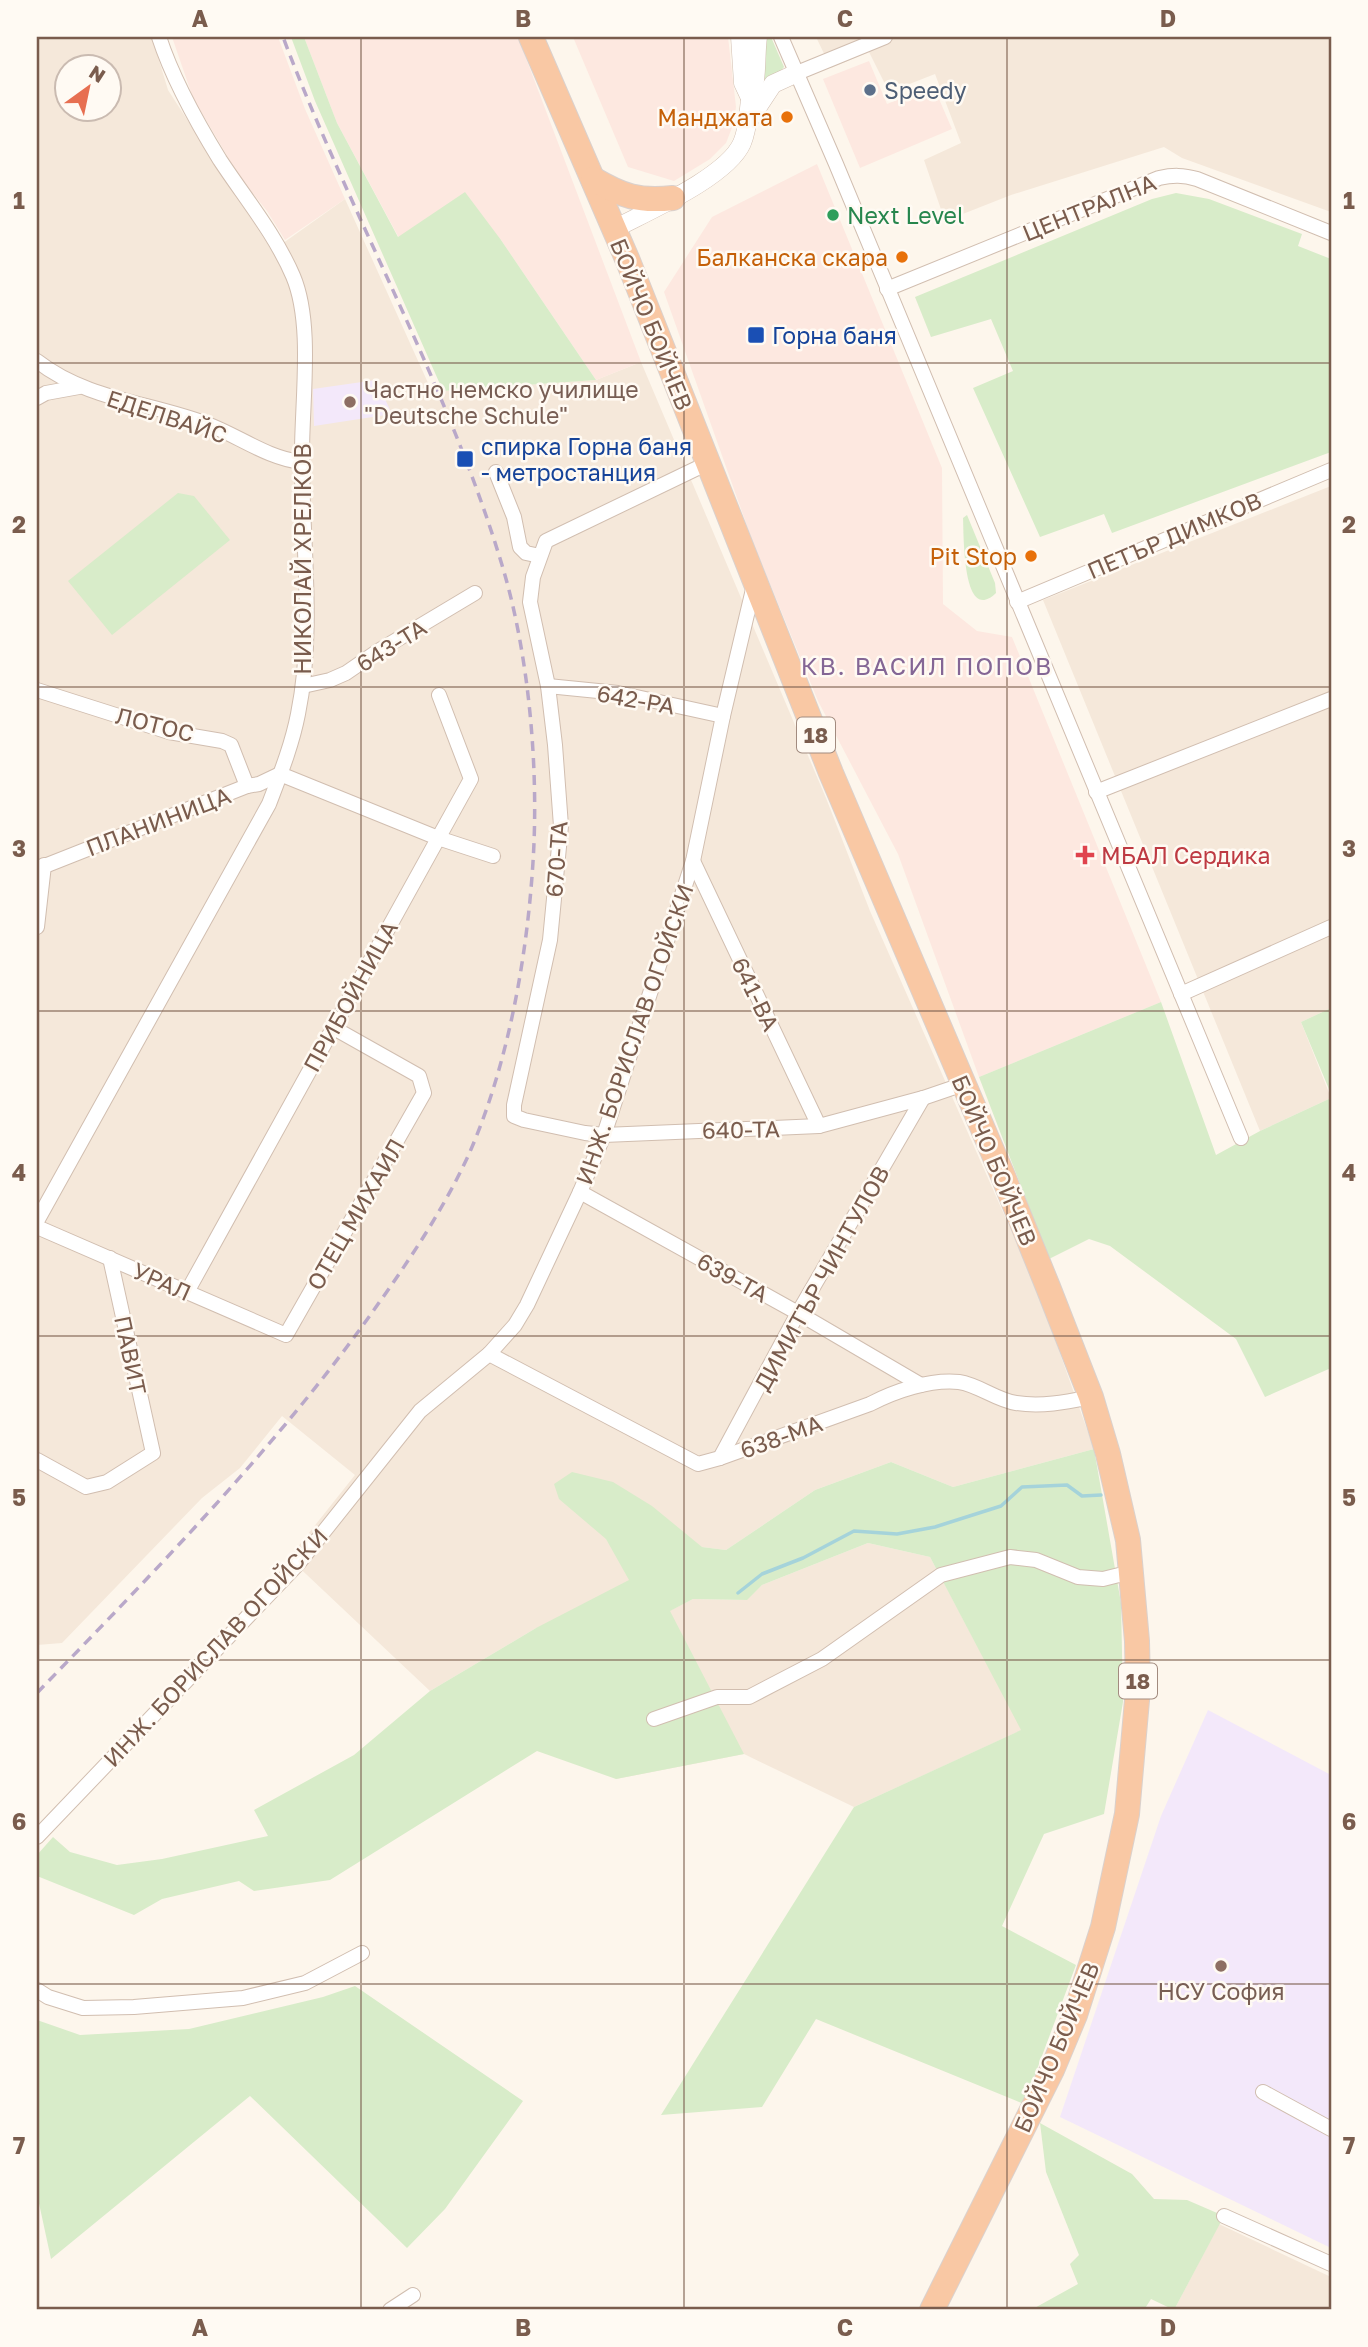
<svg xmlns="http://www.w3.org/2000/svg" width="1368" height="2347" viewBox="0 0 1368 2347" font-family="'Golos Text',sans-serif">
	<rect width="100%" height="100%" fill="#fdf6ec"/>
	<g fill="#f5e8da" fill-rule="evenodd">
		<path d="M37 37H152L168 90 272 251 345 199 433 394 443 391 596 380 641 362 826 798 870 911 1037 1289 1094 1449 953 1487 891 1462 815 1490 726 1550 702 1547 669 1611 693 1599 746 1600 762 1585 868 1543 930 1557 1022 1730 854 1807 744 1754 616 1779 536 1628 430 1691 289 1558 355 1475 282 1416 240 1468 202 1498 62 1643 37 1645ZM66 66H108V108H66Z"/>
		<polygon points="816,37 1331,37 1331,212 1182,158 1164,147 1011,195 945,221 924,160 961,143 935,74 889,92 869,52 831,68"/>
		<polygon points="1331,486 1331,1008 1301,1022 1331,1098 1260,1131 1043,600"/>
		<polygon points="1219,2224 1331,2277 1331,2310 1174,2310"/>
	</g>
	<g fill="#fde8e0">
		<polygon points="172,37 278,37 305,109 345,199 285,240 267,211 239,176 193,98"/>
		<polygon points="304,37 518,37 641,362 596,380 501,240 399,238 337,123"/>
		<polygon points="573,37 728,37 736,107 733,125 726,143 710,159 674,181 628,167"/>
		<polygon points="869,61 887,104 933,85 952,129 860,168 823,79"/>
		<polygon points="817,164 942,468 943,604 977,631 1012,637 1161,1002 979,1077 898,854 818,701 752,540 664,292 712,217"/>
	</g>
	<g fill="#f3e8fa">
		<polygon points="376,380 392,414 314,426 313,389"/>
		<polygon points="1208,1710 1331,1775 1331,2248 1060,2117 1161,1816"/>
	</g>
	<g fill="#d8ecc9">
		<polygon points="291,37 304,37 337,123 398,237 465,192 501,240 596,380 443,391 315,101"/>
		<path d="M763 37H771L784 67C778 76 768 72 763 87Z"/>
		<polygon points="1176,193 1209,199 1302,234 1298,246 1331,259 1331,452 1112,533 1104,514 1040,537 973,388 1013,371 991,319 931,337 915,297 1152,199"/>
		<polygon points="178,493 194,496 230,540 112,635 68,581"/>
		<path d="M967 515 995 583 996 593C962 626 964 533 963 518Z"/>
		<polygon points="1161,1002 1216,1155 1260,1131 1331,1098 1331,1368 1265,1397 1236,1339 1110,1246 1089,1239 1049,1259 979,1077"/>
		<polygon points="1331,1008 1331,1094 1301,1022"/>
		<polygon points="1094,1449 1121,1603 1123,1702 1104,1814 1044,1834 1002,1926 1076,1965 1024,2104 816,2019 762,2107 661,2115 854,1807 1021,1730 930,1557 868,1543 762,1585 747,1600 693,1599 670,1611 744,1754 616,1779 537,1751 330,1880 254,1891 239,1881 162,1899 134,1915 37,1876 37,1855 53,1837 70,1852 117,1865 162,1859 268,1836 254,1810 354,1755 430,1691 536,1628 629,1580 606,1539 559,1499 554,1484 572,1472 613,1482 652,1506 702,1547 726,1550 815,1490 891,1462 953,1487"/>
		<polygon points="355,1986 523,2101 445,2209 407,2248 250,2096 51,2259 37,2194 37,2020 80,2035 189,2029 323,1997"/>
		<polygon points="1040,2123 1132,2174 1154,2199 1187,2200 1224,2216 1174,2310 1151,2299 1144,2310 1031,2310 1078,2284 1070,2264 1079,2255 1046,2172"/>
	</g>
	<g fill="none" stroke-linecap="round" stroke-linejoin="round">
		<polyline stroke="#a5d3da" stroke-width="3.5" points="738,1593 762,1574 803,1558 854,1531 897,1534 935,1527 1001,1506 1022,1487 1067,1485 1082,1496 1101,1495"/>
		<g stroke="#d1beb0" stroke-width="16">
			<g id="minor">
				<polyline points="781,37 836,164 1241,1138"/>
				<polyline points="797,73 885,37"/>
				<path d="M887 289 1159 178C1173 175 1183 175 1197 179L1331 233"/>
				<path d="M37 361C87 400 149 402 207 424 239 436 267 458 301 462"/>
				<polyline points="37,398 46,393 79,387"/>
				<polyline points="708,463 546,541 533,577 530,602 548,686 555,745 561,826 550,940 514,1105 514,1116 524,1120 585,1133 604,1135 819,1126 923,1098 964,1084"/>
				<polyline points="496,472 514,517 520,547 526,553 540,556"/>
				<polyline points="1017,602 1331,470"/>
				<polyline points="303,686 330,680 346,673 378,651 475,593"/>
				<polyline points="548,686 618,693 723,716"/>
				<polyline points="37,690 169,732 222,741 231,745 247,786"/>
				<polyline points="280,774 438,838 493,856"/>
				<polyline points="1096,792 1331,699"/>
				<polyline points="693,861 819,1126"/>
				<polyline points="37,869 247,786 259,784 280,774"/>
				<polyline points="37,927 44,865"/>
				<polyline points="1181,994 1331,927"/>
				<polyline points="580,1192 798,1313 921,1385"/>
				<path d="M37 1221 269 804C280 775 292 745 298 714 315 630 302 545 302 460 301 406 314 325 293 276 275 234 245 198 220 160 196 121 173 80 159 37"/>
				<polyline points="37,1227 286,1335 424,1093 419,1076 332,1027"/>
				<polyline points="187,1292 471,779 439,695"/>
				<path d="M489 1354 698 1464 720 1458 870 1404C895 1391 930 1379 959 1382 979 1385 996 1400 1016 1403 1042 1407 1066 1402 1091 1397"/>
				<polyline points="720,1458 798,1313 923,1098"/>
				<polyline points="37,1460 86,1487 107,1482 153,1453 110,1258"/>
				<polyline points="654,1719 717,1697 749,1697 822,1659 941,1575 1010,1557 1036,1560 1078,1577 1103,1579 1131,1572"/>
				<polyline points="37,1837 298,1564 420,1411 489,1354 515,1325 527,1305 580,1192 604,1135 693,861 723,716 754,585"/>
				<polyline points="37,1990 48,1997 83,2008 134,2007 243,1998 305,1983 362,1953"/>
				<polyline points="1263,2092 1331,2129"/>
				<polyline points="1224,2216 1331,2264"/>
				<polyline points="390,2310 413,2295"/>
			</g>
		</g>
		<g stroke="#d1beb0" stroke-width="19">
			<g id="tertiary">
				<polyline points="740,37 743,83 750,98"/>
				<polyline points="748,122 773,84 797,73"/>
				<path d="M614 229C648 211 727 177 742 143 748 129 748 115 750 100 751 93 755 87 755 80 757 65 756 51 758 37"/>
			</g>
		</g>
		<g stroke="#dad1cd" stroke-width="26">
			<g id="trunk">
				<polyline points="531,37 628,261 831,773 1003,1176 1048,1287 1091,1397 1108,1454 1128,1540 1137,1641 1138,1689 1127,1814 1103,1927 1075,2015 1052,2070 932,2310"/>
				<path d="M593 179C622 196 639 202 673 198"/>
			</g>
		</g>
		<use href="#minor" stroke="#fff" stroke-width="14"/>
		<use href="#tertiary" stroke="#fff" stroke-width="18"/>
		<use href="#trunk" stroke="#f9c8a4" stroke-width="24"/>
		<path stroke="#b9a8c9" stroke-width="3.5" stroke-dasharray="10 7" stroke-linecap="butt" d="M37 1693C152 1574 269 1455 366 1321 404 1268 442 1213 469 1154 508 1065 527 958 533 862 539 769 529 654 502 565 447 382 350 215 283 37"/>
	</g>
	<path fill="none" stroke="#7a5c4d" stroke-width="2" stroke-opacity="0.55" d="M361 37V2310M684 37V2310M1007 37V2310M37 363H1331M37 687H1331M37 1011H1331M37 1336H1331M37 1660H1331M37 1984H1331"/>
	<circle fill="#5c6f8a" stroke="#fffaf3" stroke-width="2.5" cx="870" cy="90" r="7"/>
	<g fill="#e8710a" stroke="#fffaf3" stroke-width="2.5">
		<circle cx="787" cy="117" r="7"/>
		<circle cx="902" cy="257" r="7"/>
		<circle cx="1031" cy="556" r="7"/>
	</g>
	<circle fill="#2e9e5b" stroke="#fffaf3" stroke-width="2.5" cx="833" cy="215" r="7"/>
	<g fill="#1a4fb4" stroke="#fffaf3" stroke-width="2.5">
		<rect x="747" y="326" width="18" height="18" rx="3.5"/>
		<rect x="456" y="450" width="18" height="18" rx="3.5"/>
	</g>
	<g fill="#8d6e63" stroke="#fffaf3" stroke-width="2.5">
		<circle cx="350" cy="402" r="7"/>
		<circle cx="1221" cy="1966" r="7"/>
	</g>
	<path fill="#e0444e" stroke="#fffaf3" stroke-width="2.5" d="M1081.5 844.5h7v7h7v7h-7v7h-7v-7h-7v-7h7z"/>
	<g text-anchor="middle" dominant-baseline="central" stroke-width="5" stroke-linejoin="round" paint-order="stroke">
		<g fill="#fffaf3" stroke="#a28b7f" stroke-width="2">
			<rect x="797" y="717.5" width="38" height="35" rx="5"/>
			<rect x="1119" y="1663.5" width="38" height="35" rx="5"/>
		</g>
		<g font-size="21" font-weight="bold" fill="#7a5c4d">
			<text x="816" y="735">18</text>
			<text x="1138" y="1681">18</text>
		</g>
		<g font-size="23" fill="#4e5e75" stroke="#fffaf3" text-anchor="start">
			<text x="884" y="90">Speedy</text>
		</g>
		<g font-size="23" fill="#c56008" stroke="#fffaf3" text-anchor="end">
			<text x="773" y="117">Манджата</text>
			<text x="888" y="257">Балканска скара</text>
			<text x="1017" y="556">Pit Stop</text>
		</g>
		<g font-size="23" fill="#7a5c4d" stroke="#fffaf3">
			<text transform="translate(1089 207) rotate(-22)">ЦЕНТРАЛНА</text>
			<text transform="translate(652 324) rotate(68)">БОЙЧО БОЙЧЕВ</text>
			<text transform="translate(167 416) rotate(18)">ЕДЕЛВАЙС</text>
			<text transform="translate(1174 535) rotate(-23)">ПЕТЪР ДИМКОВ</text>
			<text transform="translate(302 559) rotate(-90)">НИКОЛАЙ ХРЕЛКОВ</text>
			<text transform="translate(391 645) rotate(-32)">643-ТА</text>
			<text transform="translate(636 699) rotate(10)">642-РА</text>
			<text transform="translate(155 724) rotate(14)">ЛОТОС</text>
			<text transform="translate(158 821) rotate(-21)">ПЛАНИНИЦА</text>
			<text transform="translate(556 859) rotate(-86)">670-ТА</text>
			<text transform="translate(756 994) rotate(64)">641-ВА</text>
			<text transform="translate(350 996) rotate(-61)">ПРИБОЙНИЦА</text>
			<text transform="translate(634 1034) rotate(-71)">ИНЖ. БОРИСЛАВ ОГОЙСКИ</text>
			<text transform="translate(741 1129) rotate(-1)">640-ТА</text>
			<text transform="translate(995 1160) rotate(67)">БОЙЧО БОЙЧЕВ</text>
			<text transform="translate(355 1214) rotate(-60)">ОТЕЦ МИХАИЛ</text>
			<text transform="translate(733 1277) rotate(29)">639-ТА</text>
			<text transform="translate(821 1278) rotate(-61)">ДИМИТЪР ЧИНТУЛОВ</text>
			<text transform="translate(162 1281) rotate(24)">УРАЛ</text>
			<text transform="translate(131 1355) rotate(78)">ПАВИТ</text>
			<text transform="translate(781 1436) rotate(-20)">638-МА</text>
			<text transform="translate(215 1647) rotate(-47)">ИНЖ. БОРИСЛАВ ОГОЙСКИ</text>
			<text transform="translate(1056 2047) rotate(-67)">БОЙЧО БОЙЧЕВ</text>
		</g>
		<g font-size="23" fill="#27864d" stroke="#fffaf3" text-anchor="start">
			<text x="847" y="215">Next Level</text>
		</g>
		<g font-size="23" fill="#164399" stroke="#fffaf3" text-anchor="start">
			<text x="772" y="335">Горна баня</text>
			<text x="481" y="446">спирка Горна баня<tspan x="481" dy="26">- метростанция</tspan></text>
		</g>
		<g font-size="23" fill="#785e54" stroke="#fffaf3" text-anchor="start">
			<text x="364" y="389">Частно немско училище<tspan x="364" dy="26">"Deutsche Schule"</tspan></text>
			<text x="1221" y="1991" text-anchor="middle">НСУ София</text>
		</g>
		<g font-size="23" fill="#be3a42" stroke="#fffaf3" text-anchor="start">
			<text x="1101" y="855">МБАЛ Сердика</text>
		</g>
		<g font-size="24" letter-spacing="2" fill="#846695" stroke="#fffaf3">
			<text x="927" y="665">КВ. ВАСИЛ ПОПОВ</text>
		</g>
	</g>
	<rect width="1368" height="2347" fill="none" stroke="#fffaf3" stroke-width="77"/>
	<g transform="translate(88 88) rotate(33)"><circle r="33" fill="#fffaf3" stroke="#cabbb1" stroke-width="2"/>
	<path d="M0-5L12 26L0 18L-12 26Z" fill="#e76f51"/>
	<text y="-10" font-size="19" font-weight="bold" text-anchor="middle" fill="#7a5c4d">N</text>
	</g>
	<rect x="38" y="38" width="1292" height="2270" fill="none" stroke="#7a5c4d" stroke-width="2.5"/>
	<g font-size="23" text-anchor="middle" font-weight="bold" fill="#7a5c4d">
		<text x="200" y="27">A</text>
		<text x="523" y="27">B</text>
		<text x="845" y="27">C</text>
		<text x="1168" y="27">D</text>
		<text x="19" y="209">1</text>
		<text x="1349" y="209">1</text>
		<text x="19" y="533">2</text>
		<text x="1349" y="533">2</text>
		<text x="19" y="857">3</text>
		<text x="1349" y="857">3</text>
		<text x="19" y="1181">4</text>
		<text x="1349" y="1181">4</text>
		<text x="19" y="1506">5</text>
		<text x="1349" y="1506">5</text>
		<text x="19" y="1830">6</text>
		<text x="1349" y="1830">6</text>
		<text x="19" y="2154">7</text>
		<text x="1349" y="2154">7</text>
		<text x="200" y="2336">A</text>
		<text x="523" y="2336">B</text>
		<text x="845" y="2336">C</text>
		<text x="1168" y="2336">D</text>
	</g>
</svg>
